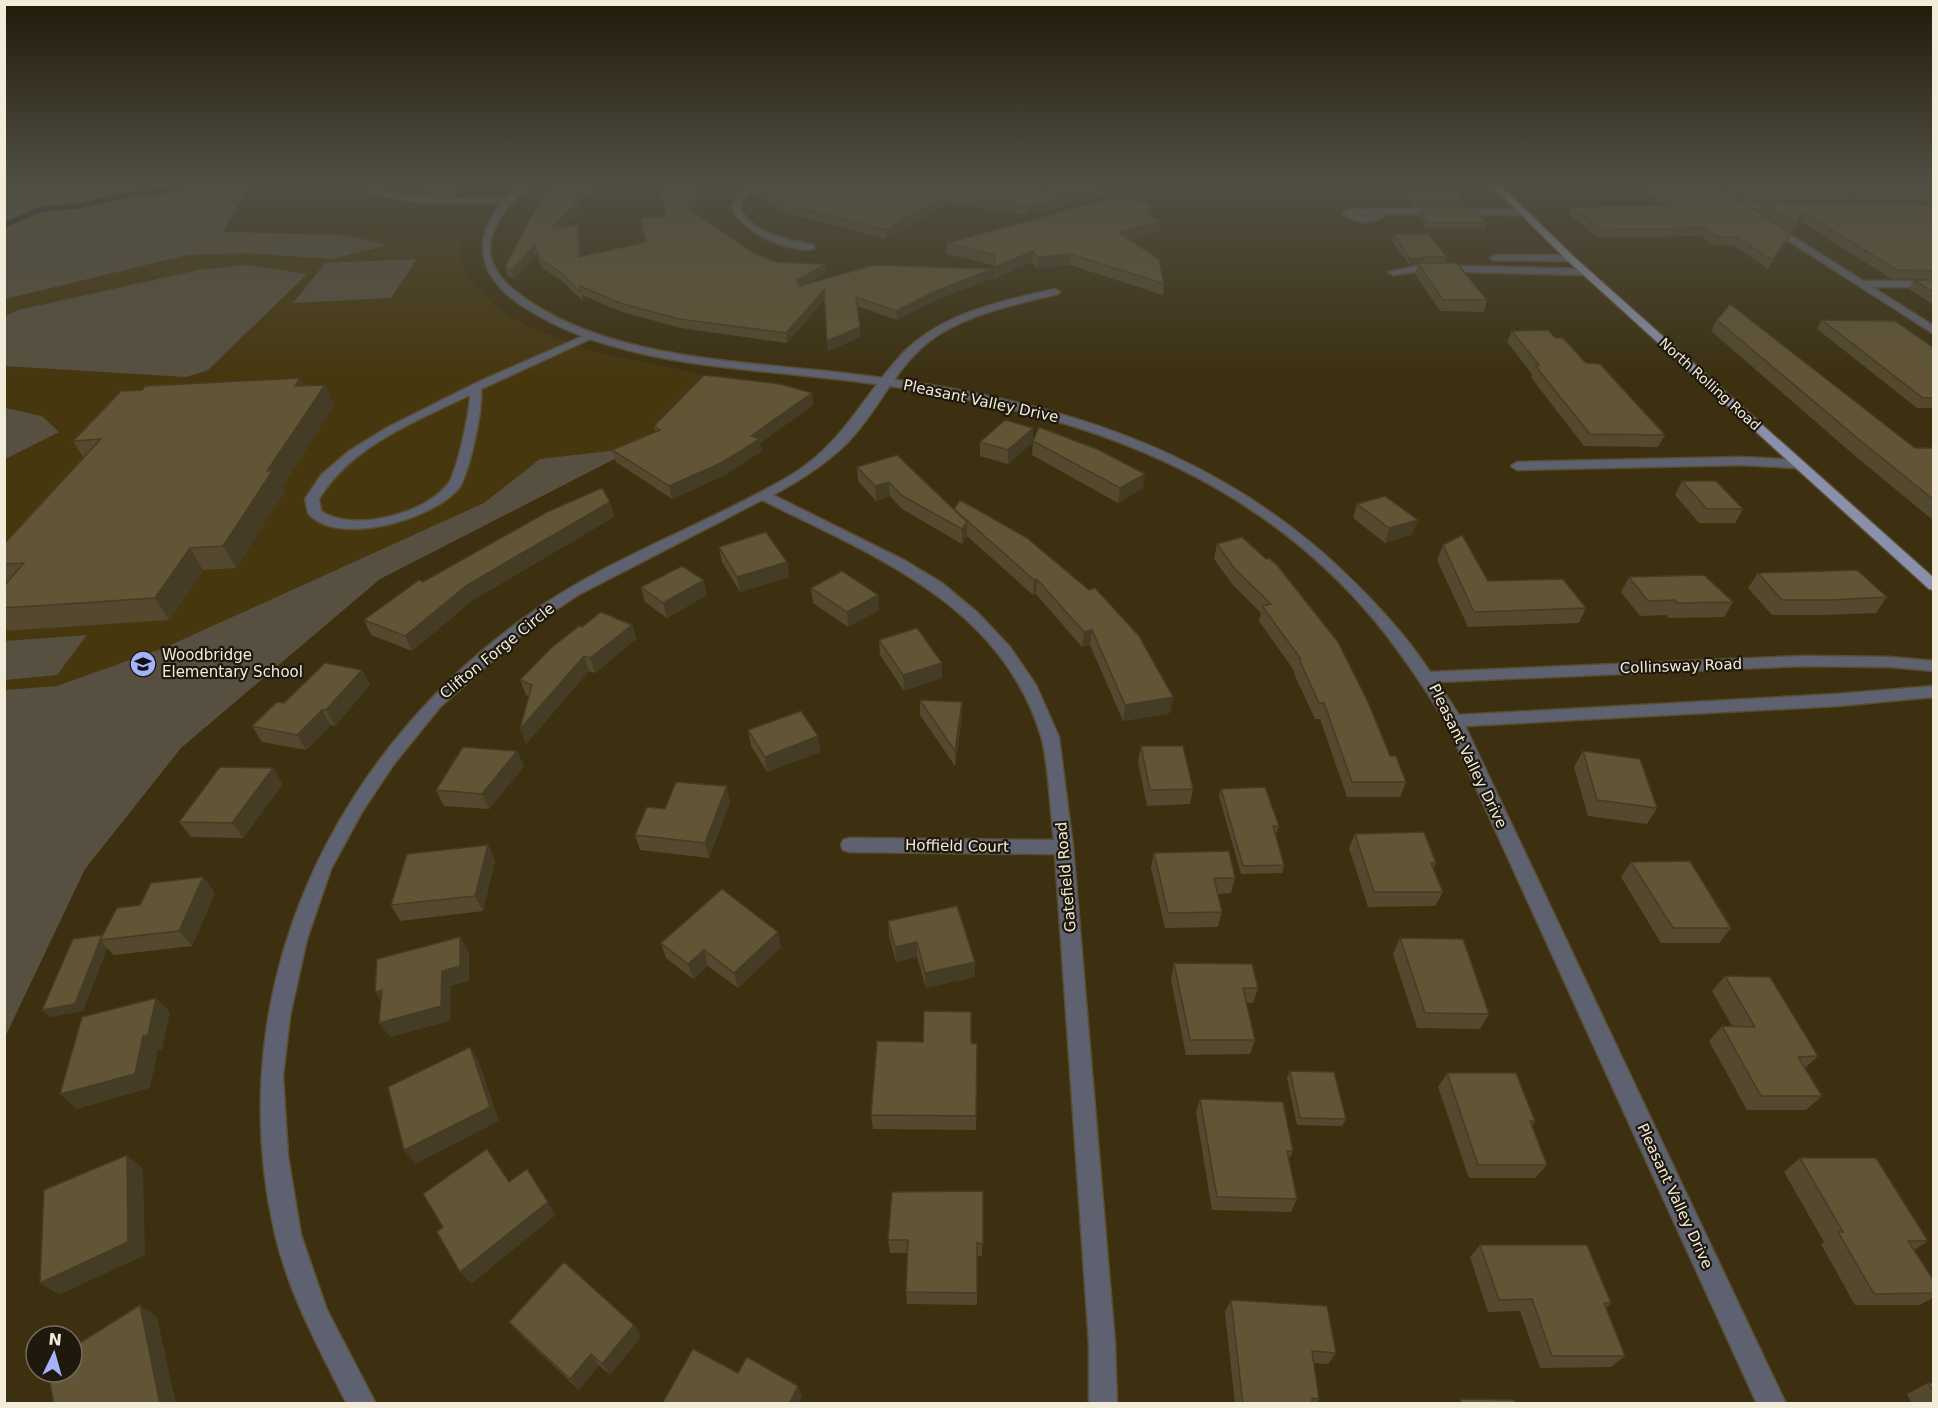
<svg xmlns="http://www.w3.org/2000/svg" width="1938" height="1408" viewBox="0 0 1938 1408" font-family="'DejaVu Sans',sans-serif">
	<rect width="100%" height="100%" fill="#3c3011"/>
	<polygon fill="#46370f" points="68,228 460,237 462,266 471,282 501,310 527,326 595,352 706,375 636,448 380,579 181,748 85,869 10,1020 4,1017 4,251"/>
	<g fill="#575040">
		<polygon points="5,180 253,180 222,232 340,235 388,245 332,259 247,253 187,255 5,299"/>
		<polygon points="417,259 391,298 293,303 325,263"/>
		<polygon points="246,265 307,274 208,370 186,377 5,366 5,316 18,310 199,270"/>
		<polygon points="5,408 42,416 59,432 5,459"/>
		<polygon points="636,448 380,579 181,748 85,869 5,1037 5,690 57,686 166,647 484,503 540,459"/>
		<polygon points="87,635 57,675 5,680 5,641"/>
	</g>
	<g fill="none" stroke-linecap="round" stroke-linejoin="round">
		<polyline stroke="#16192f" stroke-width="5" points="4,225 42,209 80,206 131,194 160,192 194,180"/>
		<g stroke="#594e31" stroke-width="3">
			<g id="service">
				<path d="M1355 208 1522 209 1526 212 1522 215 1386 214C1374 225 1354 224 1342 213ZM1353 214H1376L1365 217Z"/>
				<polygon points="1495,255 1570,255 1575,258 1570,261 1492,260 1490,258"/>
				<polygon points="1422,265 1586,269 1591,272 1586,275 1422,271 1393,275 1388,272"/>
				<path d="M590 333 599 335 481 389C483 409 470 472 459 488 434 519 337 548 308 513L305 499 321 475 349 451 388 427 480 381ZM470 395C470 411 457 472 448 484 425 514 353 533 321 511L319 499C350 447 417 420 470 395Z"/>
				<polygon points="1741,457 1798,460 1804,464 1798,468 1741,465 1517,470 1511,466 1517,462"/>
			</g>
		</g>
		<g stroke="#594e31" stroke-width="3">
			<g id="minor">
				<path d="M354 180C369 180 389 193 407 196 439 200 472 198 505 198L509 200 505 202C461 203 389 211 354 180Z"/>
				<path d="M759 180H769L746 195 740 208C754 236 787 239 814 245V249C786 252 745 234 732 208L740 192Z"/>
				<polygon points="1782,203 1785,208 1741,209 1737,206 1741,203"/>
				<polygon points="1770,222 1863,281 1934,281 1934,287 1872,287 1934,326 1934,334 1767,227 1766,225"/>
				<path d="M1055 289 1060 292 1058 294C1017 304 975 312 938 335 897 361 880 410 847 443 826 464 799 481 773 495L904 560 942 583 978 613 1010 647 1036 685 1059 737 1073 847 1115 1343 1117 1404H1089V1343L1055 854 850 852 843 850 841 845 843 840 850 838 1054 840C1050 810 1049 763 1041 736 1001 604 874 556 762 500L578 595 533 625 441 706 394 764 362 812 331 869 307 939 290 1016 283 1076 288 1156 301 1235 327 1310 376 1404H347C319 1349 289 1294 275 1234 220 994 329 759 524 618 605 559 702 527 788 477 842 446 862 397 902 354 942 313 1002 301 1055 289Z"/>
			</g>
		</g>
		<g stroke="#594e31" stroke-width="3">
			<path id="tertiary" d="M525 180H534C501 212 464 250 515 291 594 354 718 360 815 370 1020 391 1210 435 1359 587 1385 613 1410 641 1430 672L1803 656 1890 657 1934 661V671L1890 667 1803 666 1437 682 1459 715 1837 694 1934 686V697L1837 706 1465 726 1786 1404H1757L1446 722C1424 687 1402 654 1376 622 1234 451 1029 399 817 377 720 366 609 362 524 307 464 268 475 221 525 180Z"/>
		</g>
		<g stroke="#594e31" stroke-width="3">
			<polygon id="primary" points="1486,180 1495,180 1573,256 1934,578 1934,590 1929,589 1567,260"/>
		</g>
		<use href="#service" fill="#5e616f" fill-rule="evenodd"/>
		<use href="#minor" fill="#5e616f" fill-rule="evenodd"/>
		<use href="#tertiary" fill="#5e616f" fill-rule="evenodd"/>
		<use href="#primary" fill="#8a90ac" fill-rule="evenodd"/>
	</g>
	<g fill="#54492e" fill-rule="evenodd">
		<polygon points="410,180 487,180 455,196 426,195"/>
		<polygon points="561,180 607,180 593,194 578,194 579,210 563,227 578,225 580,234 581,257 645,242 640,219 666,216 658,181 652,180 754,180 742,188 711,183 691,209 752,252 776,262 826,264 826,272 807,284 992,278 936,300 897,320 857,306 860,337 828,351 824,299 787,343 681,328 622,312 582,295 583,301 561,280 542,268 536,255 514,279 508,275 505,266"/>
		<path d="M760 180H1128L1129 189 1027 215 948 203 886 239 780 211 754 193 753 185ZM1000 181 1031 185 1058 193 1063 197Z"/>
		<polygon points="1376,180 1410,180 1409,183 1377,182"/>
		<polygon points="1629,180 1708,180 1787,241 1768,269 1733,245 1713,245 1701,236 1598,238 1569,215 1572,207 1664,205"/>
		<polygon points="1712,180 1934,180 1934,202 1744,201"/>
		<polygon points="1409,189 1466,201 1464,206 1413,206 1408,195"/>
		<polygon points="1153,203 1152,213 1150,216 1161,231 1130,240 1164,284 1163,295 1070,265 1036,268 1032,262 993,279 993,265 947,254 947,243"/>
		<polygon points="1763,203 1934,204 1934,279 1892,279 1800,221 1792,233 1759,211"/>
		<polygon points="1420,211 1487,223 1485,229 1425,228 1419,216"/>
		<polygon points="1393,234 1447,257 1445,263 1487,300 1484,312 1440,311 1415,274 1418,264 1409,265 1391,239"/>
		<polygon points="1914,280 1934,280 1934,305 1909,289"/>
		<polygon points="1717,320 1915,448 1934,448 1934,521 1854,455 1711,331"/>
		<polygon points="1822,320 1934,348 1934,408 1917,408 1817,329"/>
		<polygon points="1512,331 1555,338 1665,435 1658,447 1584,446 1536,384 1531,377 1532,374 1507,342"/>
		<polygon points="300,378 304,386 325,385 334,405 282,487 284,492 236,568 203,570 169,620 4,631 4,544 84,459 73,441"/>
		<polygon points="812,393 813,405 760,443 762,451 723,476 672,499 616,462 612,450 655,432 654,426"/>
		<polygon points="1033,428 1033,442 1008,464 980,456 980,442"/>
		<polygon points="1033,441 1143,488 1118,503 1032,455"/>
		<polygon points="857,467 954,509 960,500 1173,697 1170,713 1123,721 1090,645 1082,647 1036,594 1033,595 967,536 962,544 902,509 890,496 876,501 858,481"/>
		<polygon points="1682,481 1743,509 1735,523 1699,523 1675,495"/>
		<polygon points="610,502 614,517 473,600 412,651 371,635 364,620 423,582"/>
		<polygon points="1357,504 1413,534 1385,543 1353,518"/>
		<polygon points="1242,537 1390,756 1406,782 1400,797 1347,797 1320,719 1315,719 1294,674 1295,672 1259,621 1261,613 1232,584 1214,559 1217,544"/>
		<polygon points="1443,545 1488,581 1586,608 1579,623 1468,627 1437,560"/>
		<polygon points="719,547 787,562 789,577 740,592 722,562"/>
		<polygon points="1758,573 1887,597 1876,613 1822,615 1772,615 1748,588"/>
		<polygon points="1629,577 1733,602 1724,617 1669,618 1666,615 1640,616 1621,592"/>
		<polygon points="641,587 707,595 667,618 645,602"/>
		<polygon points="811,588 878,595 879,610 848,627 813,603"/>
		<polygon points="632,625 636,639 595,673 589,671 526,744 529,696 526,695 520,680 582,627"/>
		<polygon points="879,640 942,678 904,691 880,655"/>
		<polygon points="362,670 370,685 335,726 331,725 306,750 262,742 252,726 284,703"/>
		<polygon points="920,700 962,718 955,766 920,715"/>
		<polygon points="748,730 818,736 820,752 767,772 751,746"/>
		<polygon points="1141,746 1193,789 1190,804 1147,806 1138,762"/>
		<polygon points="517,751 524,766 489,809 444,806 436,790"/>
		<polygon points="1583,751 1657,808 1647,824 1588,816 1574,767"/>
		<polygon points="283,784 243,838 191,837 179,822"/>
		<polygon points="1221,789 1279,826 1276,834 1275,834 1284,865 1282,873 1241,874 1219,796"/>
		<polygon points="730,802 709,858 640,850 635,835 665,809"/>
		<polygon points="1355,834 1436,863 1433,869 1443,892 1435,906 1368,907 1349,848"/>
		<polygon points="488,845 495,861 483,911 400,921 391,905"/>
		<polygon points="1154,853 1235,878 1231,893 1218,894 1222,912 1218,927 1165,928 1151,868"/>
		<polygon points="1631,862 1731,928 1719,943 1661,943 1621,877"/>
		<polygon points="203,877 215,893 192,946 114,955 107,948 83,1011 50,1017 102,935 140,905"/>
		<polygon points="888,921 975,977 926,988 917,957 896,962 889,936"/>
		<polygon points="1400,938 1489,1014 1480,1029 1417,1028 1393,954"/>
		<polygon points="661,943 781,947 738,988 708,966 693,979 666,958"/>
		<polygon points="1174,963 1258,988 1253,1003 1246,1003 1255,1040 1250,1054 1186,1055 1171,979"/>
		<polygon points="1725,976 1818,1056 1805,1068 1822,1096 1806,1110 1747,1110 1709,1041 1722,1026 1732,1026 1712,991"/>
		<polygon points="923,1042 977,1044 976,1130 873,1129 871,1115"/>
		<polygon points="1290,1071 1346,1119 1342,1126 1297,1125 1287,1078"/>
		<polygon points="1447,1073 1535,1121 1532,1126 1547,1165 1535,1178 1469,1178 1438,1087"/>
		<polygon points="1200,1099 1293,1151 1289,1159 1297,1199 1291,1212 1212,1210 1196,1113"/>
		<polygon points="1800,1158 1928,1241 1914,1250 1934,1281 1934,1297 1920,1305 1855,1305 1821,1244 1824,1242 1784,1172"/>
		<polygon points="983,1191 982,1256 977,1256 977,1305 907,1304 906,1292 907,1253 890,1253 888,1240"/>
		<polygon points="1480,1245 1611,1303 1606,1308 1625,1356 1611,1367 1540,1368 1520,1311 1488,1312 1470,1257"/>
		<polygon points="1231,1300 1336,1353 1328,1364 1313,1363 1319,1399 1316,1404 1235,1404 1225,1312"/>
		<polygon points="509,1322 634,1325 641,1337 610,1375 599,1365 579,1390 519,1333"/>
		<polygon points="1928,1383 1934,1383 1934,1404 1912,1404 1907,1394"/>
	</g>
	<g fill="#453c26">
		<polygon points="472,180 487,180 455,196 453,189"/>
		<polygon points="597,180 607,180 593,194 592,186"/>
		<polygon points="706,180 710,180 711,183 687,214 686,206"/>
		<polygon points="741,180 754,180 742,188"/>
		<polygon points="1130,181 1129,189 1027,215 1027,207"/>
		<polygon points="576,186 578,194 579,210 554,236 552,228"/>
		<polygon points="948,195 948,203 886,239 885,230"/>
		<polygon points="1153,203 1152,213 1143,223 1144,213"/>
		<polygon points="1162,221 1161,231 1118,243 1119,233"/>
		<polygon points="578,225 580,234 581,266 579,257"/>
		<polygon points="1791,233 1787,241 1768,269 1772,260"/>
		<polygon points="534,246 536,255 514,279 511,270"/>
		<polygon points="1033,251 1032,262 993,279 993,268"/>
		<polygon points="1071,254 1070,265 1036,268 1037,257"/>
		<polygon points="1424,257 1422,263 1409,265 1410,259"/>
		<polygon points="826,264 826,272 798,289 797,280"/>
		<polygon points="992,269 992,278 936,300 897,320 896,311 936,291"/>
		<polygon points="824,290 825,299 787,343 786,333"/>
		<polygon points="860,327 860,337 828,351 827,341"/>
		<polygon points="300,378 309,398 295,386"/>
		<polygon points="325,385 334,405 282,487 284,492 236,568 223,546 267,471"/>
		<polygon points="812,393 813,405 760,443 762,451 723,476 672,499 669,486 751,436"/>
		<polygon points="1033,428 1033,442 1008,464 1008,450"/>
		<polygon points="1145,474 1143,488 1118,503 1120,488"/>
		<polygon points="889,482 890,496 876,501 875,486"/>
		<polygon points="610,502 614,517 473,600 412,651 405,636 467,585"/>
		<polygon points="1418,520 1413,534 1385,543 1389,528"/>
		<polygon points="967,522 967,537 962,544 962,529"/>
		<polygon points="190,548 203,570 169,620 155,598"/>
		<polygon points="787,562 789,577 740,592 737,577"/>
		<polygon points="1037,579 1036,594 1033,595 1034,580"/>
		<polygon points="704,580 707,595 667,618 663,603"/>
		<polygon points="878,595 879,610 848,627 847,612"/>
		<polygon points="632,625 636,639 595,673 590,658"/>
		<polygon points="1092,630 1090,645 1082,647 1084,632"/>
		<polygon points="584,656 589,671 526,744 520,729"/>
		<polygon points="942,663 942,678 904,691 903,675"/>
		<polygon points="362,670 370,685 335,726 326,710"/>
		<polygon points="1173,697 1170,713 1123,721 1125,705"/>
		<polygon points="962,702 962,718 955,766 955,751"/>
		<polygon points="322,710 331,725 306,750 297,735"/>
		<polygon points="818,736 820,752 767,772 765,757"/>
		<polygon points="517,751 524,766 489,809 482,794"/>
		<polygon points="273,768 283,784 243,838 232,823"/>
		<polygon points="727,786 730,802 709,858 705,843"/>
		<polygon points="488,845 495,861 483,911 475,896"/>
		<polygon points="203,877 215,893 192,946 179,931"/>
		<polygon points="778,932 781,947 738,988 734,973"/>
		<polygon points="460,937 469,952 469,981 451,986 450,1021 390,1037 379,1023 442,971"/>
		<polygon points="100,940 107,948 83,1011 50,1017 42,1010"/>
		<polygon points="917,942 917,957 896,962 895,947"/>
		<polygon points="704,950 708,966 693,979 688,964"/>
		<polygon points="975,962 975,977 926,988 925,973"/>
		<polygon points="382,990 385,1007 375,992"/>
		<polygon points="156,998 170,1012 162,1050 158,1050 150,1088 77,1109 60,1094 143,1036"/>
		<polygon points="470,1047 479,1062 499,1121 415,1164 404,1150"/>
		<polygon points="127,1155 143,1169 145,1255 59,1295 40,1283"/>
		<polygon points="548,1202 556,1215 471,1284 460,1272"/>
		<polygon points="140,1305 157,1317 176,1404 160,1404"/>
		<polygon points="634,1325 641,1337 610,1375 602,1364"/>
		<polygon points="591,1354 599,1365 579,1390 570,1379"/>
		<polygon points="798,1386 802,1396 798,1404 789,1404"/>
	</g>
	<g fill="#625536" stroke="#453c26" stroke-width="1.5">
		<polygon points="415,180 472,180 453,189 424,189"/>
		<polygon points="561,180 597,180 592,186 576,186 577,202 552,228 578,225 579,257 646,242 640,219 667,216 658,180 706,180 686,206 752,252 776,262 826,264 797,280 799,286 874,265 992,269 936,291 896,311 856,297 860,327 827,341 824,290 786,333 679,319 620,303 580,286 580,292 559,271 540,259 534,246 511,270 505,266 540,200"/>
		<polygon points="760,180 998,180 1033,187 1064,197 1071,194 1059,185 1043,180 1128,180 1130,181 1027,207 948,195 885,230 779,203 753,185"/>
		<polygon points="1643,180 1708,180 1791,233 1772,260 1737,237 1717,237 1705,228 1601,230 1572,207 1678,205"/>
		<polygon points="1727,180 1934,180 1934,194 1747,193"/>
		<polygon points="1409,189 1453,189 1466,201 1415,201"/>
		<polygon points="1116,197 1153,203 1144,213 1162,221 1119,233 1159,259 1164,284 1071,254 1037,257 1033,251 993,268 995,255 947,243"/>
		<polygon points="1763,203 1934,204 1934,271 1897,270 1804,213 1796,224"/>
		<polygon points="1420,211 1476,211 1487,223 1427,223"/>
		<polygon points="1393,234 1428,234 1447,257 1424,257 1410,259"/>
		<polygon points="1418,263 1457,263 1487,300 1443,300"/>
		<polygon points="1914,280 1934,280 1934,293"/>
		<polygon points="1730,304 1915,448 1934,448 1934,500 1862,442 1717,320"/>
		<polygon points="1822,320 1895,321 1934,348 1934,398 1923,398"/>
		<polygon points="1548,330 1555,338 1563,338 1586,363 1600,364 1665,435 1590,434 1540,372 1536,365 1539,365 1512,331"/>
		<polygon points="704,375 780,384 812,393 751,436 760,439 721,463 669,486 612,450 660,430 654,426"/>
		<polygon points="300,378 295,386 325,385 267,471 273,470 223,546 190,548 155,598 4,608 4,586 24,563 4,564 4,544 101,439 73,441 121,391 142,390 145,386"/>
		<polygon points="1005,420 1033,428 1008,450 980,442"/>
		<polygon points="1039,427 1099,450 1145,474 1120,488 1033,441"/>
		<polygon points="897,455 967,522 962,529 901,495 889,482 875,486 857,467"/>
		<polygon points="1682,481 1716,481 1743,509 1707,509"/>
		<polygon points="602,488 610,502 467,585 405,636 364,620 419,580 423,582 547,512"/>
		<polygon points="1385,496 1418,520 1389,528 1357,504"/>
		<polygon points="960,500 1027,538 1089,590 1095,588 1139,636 1173,697 1125,705 1092,630 1084,632 1037,579 1034,580 954,509"/>
		<polygon points="766,532 787,562 737,577 719,547"/>
		<polygon points="1462,535 1488,581 1563,579 1586,608 1474,612 1443,545"/>
		<polygon points="1242,537 1266,559 1269,558 1277,565 1338,642 1368,702 1390,756 1396,756 1406,782 1352,782 1324,703 1319,703 1299,659 1301,659 1262,606 1271,604 1235,569 1217,544"/>
		<polygon points="682,566 704,580 663,603 641,587"/>
		<polygon points="1857,570 1887,597 1832,600 1782,600 1758,573"/>
		<polygon points="842,571 878,595 847,612 811,588"/>
		<polygon points="1704,575 1733,602 1677,603 1675,600 1648,601 1629,577"/>
		<polygon points="601,612 632,625 590,658 584,656 520,729 532,685 520,680 551,648 579,626 582,627"/>
		<polygon points="917,628 942,663 903,675 879,640"/>
		<polygon points="325,663 362,670 326,710 322,710 297,735 252,726 277,702 284,703"/>
		<polygon points="920,700 962,702 955,751"/>
		<polygon points="801,711 818,736 765,757 748,730"/>
		<polygon points="1141,746 1183,746 1193,789 1150,790"/>
		<polygon points="463,747 517,751 482,794 436,790"/>
		<polygon points="1583,751 1640,759 1657,808 1597,800"/>
		<polygon points="220,767 273,768 232,823 179,822"/>
		<polygon points="676,782 727,786 705,843 635,835 647,807 665,809"/>
		<polygon points="1265,787 1279,826 1273,826 1284,865 1243,866 1221,789"/>
		<polygon points="1424,832 1436,863 1431,863 1443,892 1374,892 1355,834"/>
		<polygon points="488,845 475,896 391,905 407,854"/>
		<polygon points="1229,851 1235,878 1214,878 1222,912 1168,913 1154,853"/>
		<polygon points="1690,861 1731,928 1673,928 1631,862"/>
		<polygon points="203,877 179,931 100,940 117,908 140,905 151,883"/>
		<polygon points="722,889 778,932 734,973 704,950 688,964 661,943"/>
		<polygon points="957,906 975,962 925,973 917,942 895,947 888,921"/>
		<polygon points="102,935 75,1004 42,1010 73,939"/>
		<polygon points="460,937 460,966 442,971 441,1006 379,1023 382,990 375,992 377,959"/>
		<polygon points="1400,938 1463,939 1489,1014 1425,1013"/>
		<polygon points="1174,963 1252,964 1258,988 1243,988 1255,1040 1190,1040"/>
		<polygon points="1725,976 1770,977 1818,1056 1798,1057 1822,1096 1761,1096 1722,1026 1755,1027"/>
		<polygon points="156,998 148,1035 143,1036 135,1074 60,1094 82,1017"/>
		<polygon points="924,1011 971,1012 971,1043 977,1044 976,1116 871,1115 877,1041 923,1042"/>
		<polygon points="470,1047 490,1107 404,1150 388,1087"/>
		<polygon points="1290,1071 1334,1072 1346,1119 1300,1118"/>
		<polygon points="1447,1073 1516,1073 1535,1121 1530,1121 1547,1165 1478,1165"/>
		<polygon points="1200,1099 1283,1102 1293,1151 1287,1151 1297,1199 1217,1197"/>
		<polygon points="487,1149 509,1182 527,1169 548,1202 460,1272 437,1232 443,1227 423,1194"/>
		<polygon points="127,1155 128,1242 40,1283 44,1190"/>
		<polygon points="1800,1158 1876,1158 1928,1241 1908,1241 1934,1281 1934,1293 1874,1294 1838,1232 1843,1232"/>
		<polygon points="983,1191 983,1244 977,1243 977,1293 906,1292 908,1240 888,1240 892,1192"/>
		<polygon points="1480,1245 1587,1245 1611,1303 1604,1303 1625,1356 1552,1356 1532,1299 1499,1300"/>
		<polygon points="564,1262 634,1325 602,1364 591,1354 570,1379 509,1322"/>
		<polygon points="1231,1300 1327,1306 1336,1353 1312,1351 1319,1399 1312,1398 1312,1404 1243,1404"/>
		<polygon points="140,1305 160,1404 54,1404 48,1372 72,1372 72,1348"/>
		<polygon points="693,1349 738,1373 747,1357 798,1386 789,1404 662,1404"/>
		<polygon points="1928,1383 1934,1383 1934,1393"/>
		<polygon points="1460,1399 1515,1400 1516,1404 1461,1404"/>
	</g>
	<linearGradient id="sky" x2="0" y2="1"><stop stop-color="#211a09"/><stop offset="0.48" stop-color="#504e43"/><stop offset="1" stop-color="#504e43" stop-opacity="0"/></linearGradient>
	<rect width="1938" height="377" fill="url(#sky)"/>
	<defs>
		<g id="school-disc" transform="scale(1.35)"><circle r="9.5" fill="#a4b2fc" stroke="#1e190c"/><path d="M0-5L7-2L0 1L-7-2ZM-4 1L0 2.5L4 1V4Q0 6-4 4Z" fill="#111"/></g>
	</defs>
	<g fill-rule="evenodd">
		<use href="#school-disc" x="143" y="664"/>
	</g>
	<g text-anchor="middle" dominant-baseline="central" stroke-width="4.5" stroke-linejoin="round" paint-order="stroke">
		<g font-size="14" fill="#f4ecdb" stroke="#1e190c">
			<text transform="translate(1710 384) rotate(42)">North Rolling Road</text>
		</g>
		<g font-size="15" fill="#f4ecdb" stroke="#1e190c">
			<text transform="translate(981 401) rotate(12)">Pleasant Valley Drive</text>
			<text transform="translate(497 651) rotate(-39)">Clifton Forge Circle</text>
			<text transform="translate(1681 666) rotate(-2)">Collinsway Road</text>
			<text transform="translate(1468 756) rotate(64)">Pleasant Valley Drive</text>
			<text transform="translate(957 846) rotate(1)">Hoffield Court</text>
			<text transform="translate(1066 877) rotate(-95)">Gatefield Road</text>
			<text transform="translate(1675 1196) rotate(65)">Pleasant Valley Drive</text>
		</g>
		<g font-size="15" fill="#f4ecdb" stroke="#1e190c" text-anchor="start">
			<text x="162" y="655">Woodbridge<tspan x="162" dy="17">Elementary School</tspan></text>
		</g>
	</g>
	<rect width="1938" height="1408" fill="none" stroke="#f4ecdb" stroke-width="12"/>
	<g transform="translate(54 1354) rotate(5)"><circle r="28" fill="#1e190c" stroke="#746d5f" stroke-width="1.5"/>
	<path d="M0-4.5L10 22L0 15L-10 22Z" fill="#a4b2fc"/>
	<text y="-9" font-size="16" font-weight="bold" text-anchor="middle" fill="#f4ecdb">N</text>
	</g>
</svg>
